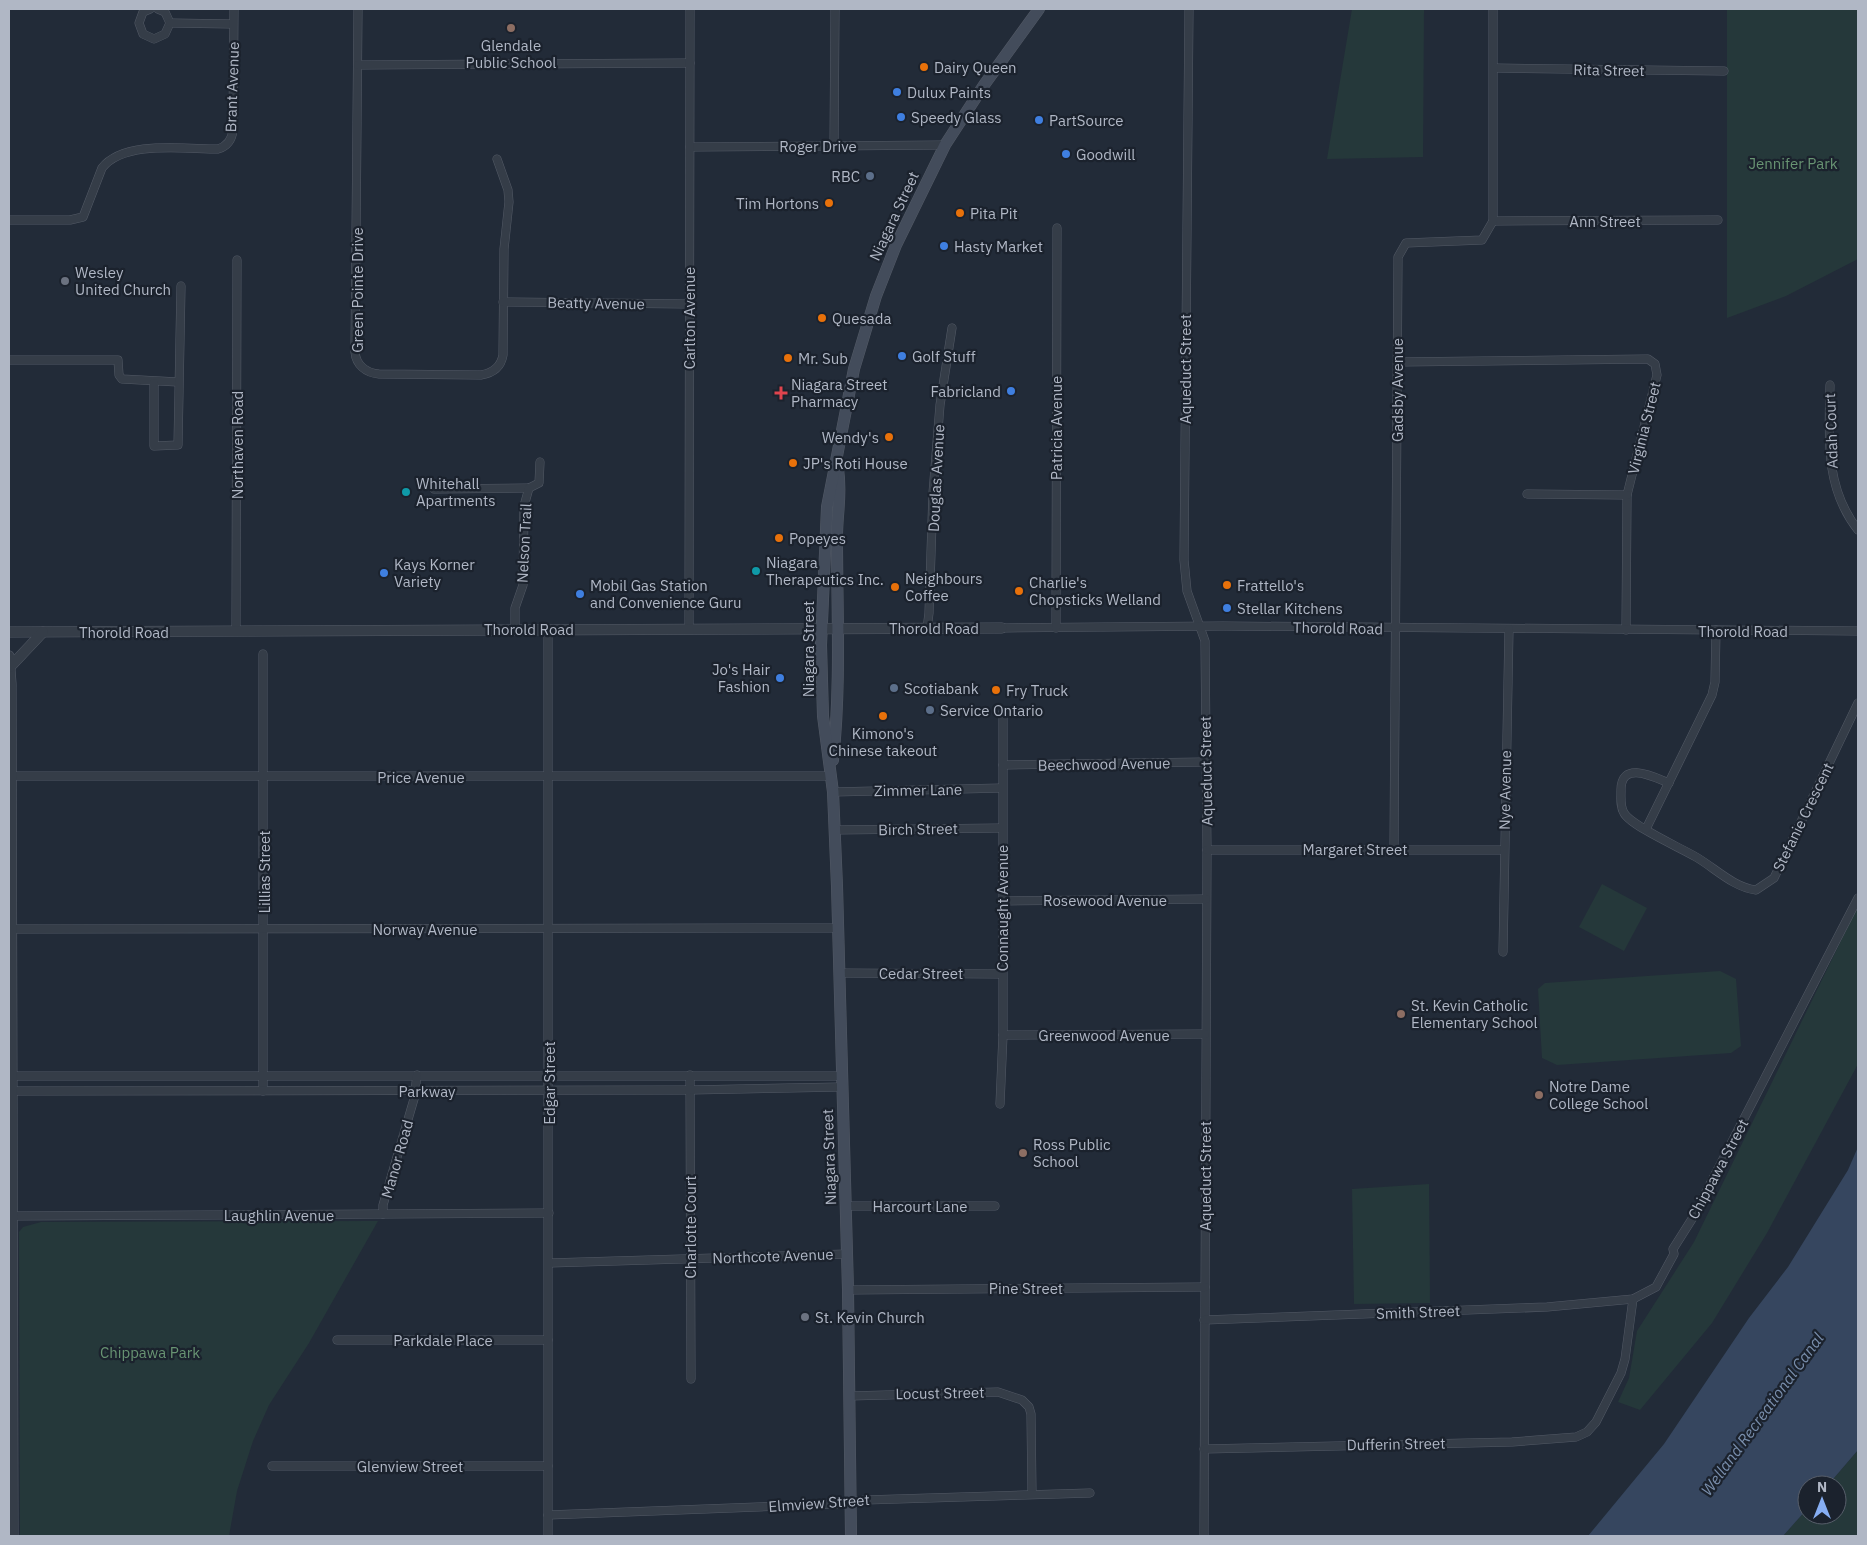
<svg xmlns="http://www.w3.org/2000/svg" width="1867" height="1545" viewBox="0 0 1867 1545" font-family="'IBM Plex Sans',sans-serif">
	<rect width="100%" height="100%" fill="#222b38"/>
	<g fill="#25383a">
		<polygon points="1352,9 1424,9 1423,157 1327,159"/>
		<polygon points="1727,9 1858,9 1858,259 1786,296 1727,318"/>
		<polygon points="1602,884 1647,908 1624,951 1579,927"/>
		<polygon points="1858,906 1858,1064 1767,1233 1712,1323 1640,1410 1618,1402 1629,1378 1637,1331 1694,1242"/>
		<polygon points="1720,971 1736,979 1741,1046 1731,1053 1557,1065 1542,1058 1538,989 1545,983"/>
		<polygon points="1429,1184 1430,1303 1354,1304 1352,1189"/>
		<polygon points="378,1221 309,1343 269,1405 253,1441 237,1491 229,1536 20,1536 19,1232 23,1227 41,1222"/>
		<polygon points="1858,1450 1858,1536 1783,1536 1807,1509 1807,1515 1837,1515 1837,1485 1828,1485"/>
	</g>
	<polygon fill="#36465f" points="1858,1147 1858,1450 1828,1485 1807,1485 1807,1509 1783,1536 1588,1536 1664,1444 1749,1318 1788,1267 1848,1170"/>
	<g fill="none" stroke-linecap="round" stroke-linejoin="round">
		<g stroke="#535a66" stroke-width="9">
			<g id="minor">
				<polyline points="150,9 143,12 139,23 143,34 154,39 165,34 170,23 165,12 158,9"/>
				<path d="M358 9 355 352C356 365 366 373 379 374L481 375C493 373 501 367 503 355L504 249 509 202 508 190 497 159"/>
				<polyline points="1189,9 1184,560 1187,591 1205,641 1207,850 1204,1536"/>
				<polyline points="170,23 233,24"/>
				<polyline points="358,65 690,63"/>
				<polyline points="1494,68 1724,71"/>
				<polyline points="834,146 835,9"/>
				<polyline points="690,147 945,145"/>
				<path d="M9 220H70L83 217 102 168C124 140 184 149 218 149 228 146 232 139 233 130L234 9"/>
				<polyline points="1493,221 1718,220"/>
				<polyline points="503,302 689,304"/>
				<polyline points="9,360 118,360 119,375 122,379 178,382"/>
				<polyline points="1398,362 1648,359 1655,364 1657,375 1627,495 1626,630"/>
				<polyline points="154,383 154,446 178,445 181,286"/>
				<path d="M1830 385C1829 436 1824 487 1858 530"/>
				<polyline points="434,489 529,488"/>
				<polyline points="1527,494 1627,495"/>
				<polyline points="689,628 690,9"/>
				<polyline points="1002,628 1223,626 1858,631"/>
				<polyline points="1056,628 1057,228"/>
				<polyline points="515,629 515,608 523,585 524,506 529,488 539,483 540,462"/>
				<polyline points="927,629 929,613 933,493 940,405 952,328"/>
				<polyline points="236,631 237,260"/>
				<polyline points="263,654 263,1091"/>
				<polyline points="1003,765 1205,762"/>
				<polyline points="11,776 831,776"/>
				<path d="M1669 783C1654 777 1621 760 1621 790 1621 798 1620 807 1624 813 1631 826 1681 848 1696 857 1715 868 1733 887 1756 890L1774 878 1858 703"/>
				<polyline points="833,792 1002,788"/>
				<polyline points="1646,829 1712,695 1715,682 1716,630"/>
				<polyline points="834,830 1002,828"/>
				<polyline points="1394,849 1398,257 1406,243 1482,240 1493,221 1493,9"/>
				<polyline points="1207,850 1504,850"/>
				<polyline points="1003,901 1206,899"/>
				<polyline points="12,929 838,928"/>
				<polyline points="1503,952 1509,629"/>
				<polyline points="839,973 1002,974"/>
				<polyline points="1003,1035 1205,1034"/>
				<polyline points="690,1075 691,1379"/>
				<polyline points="12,1076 841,1076"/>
				<polyline points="12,1091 690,1090 841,1087"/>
				<polyline points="1000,1104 1003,1035 1003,712"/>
				<polyline points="846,1206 995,1206"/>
				<polyline points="383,1214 383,1205 414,1099 417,1075"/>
				<polyline points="9,1216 549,1213"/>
				<polyline points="549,1263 847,1254"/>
				<polyline points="848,1290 1205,1287"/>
				<polyline points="1204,1320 1547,1307 1633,1299 1656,1287 1674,1254 1673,1249 1692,1219 1858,898"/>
				<polyline points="337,1340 548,1340"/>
				<polyline points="849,1396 998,1392 1022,1400 1029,1407 1031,1414 1032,1494"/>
				<polyline points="1204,1449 1512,1442 1576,1437 1587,1432 1596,1422 1621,1373 1625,1359 1633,1299"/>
				<polyline points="272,1466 548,1466"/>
				<polyline points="548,1515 837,1504 865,1500 1090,1493"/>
				<polyline points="548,1536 548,629"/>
			</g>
		</g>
		<g stroke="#535a66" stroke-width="11">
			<g id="tertiary">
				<polyline points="9,632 1002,628"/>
				<polyline points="9,656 11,684 13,1536"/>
				<polyline points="10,667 43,632"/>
			</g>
		</g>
		<g stroke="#535a66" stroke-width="12">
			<g id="secondary">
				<path d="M833 760C841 686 837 611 837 537 837 512 842 495 838 469"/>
				<polyline points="851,1536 848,1290 837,886 833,792 823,716 821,645 827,507 854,369 876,296 896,245 945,145 984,85 1039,9"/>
			</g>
		</g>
		<use href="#minor" stroke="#353d48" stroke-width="8"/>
		<use href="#tertiary" stroke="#353d48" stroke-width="10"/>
		<use href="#secondary" stroke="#434c5b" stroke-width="11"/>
	</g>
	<g fill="#8d6e63" stroke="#1b222d" stroke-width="2">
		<circle cx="511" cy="28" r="5"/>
		<circle cx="1401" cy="1014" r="5"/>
		<circle cx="1539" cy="1095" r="5"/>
		<circle cx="1023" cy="1153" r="5"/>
	</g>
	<g fill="#e8710a" stroke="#1b222d" stroke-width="2">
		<circle cx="924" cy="67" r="5"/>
		<circle cx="829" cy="203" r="5"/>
		<circle cx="960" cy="213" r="5"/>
		<circle cx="822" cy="318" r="5"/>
		<circle cx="788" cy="358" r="5"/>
		<circle cx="889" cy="437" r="5"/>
		<circle cx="793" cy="463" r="5"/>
		<circle cx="779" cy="538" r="5"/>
		<circle cx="1227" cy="585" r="5"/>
		<circle cx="895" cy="587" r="5"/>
		<circle cx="1019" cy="591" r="5"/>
		<circle cx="996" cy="690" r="5"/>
		<circle cx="883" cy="716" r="5"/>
	</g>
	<g fill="#3f7fe0" stroke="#1b222d" stroke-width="2">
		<circle cx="897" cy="92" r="5"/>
		<circle cx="901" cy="117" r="5"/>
		<circle cx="1039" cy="120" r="5"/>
		<circle cx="1066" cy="154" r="5"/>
		<circle cx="944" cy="246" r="5"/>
		<circle cx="902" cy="356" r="5"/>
		<circle cx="1011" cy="391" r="5"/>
		<circle cx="384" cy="573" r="5"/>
		<circle cx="580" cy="594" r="5"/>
		<circle cx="1227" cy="608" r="5"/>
		<circle cx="780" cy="678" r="5"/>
	</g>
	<g fill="#5c6f8a" stroke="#1b222d" stroke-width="2">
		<circle cx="870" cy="176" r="5"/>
		<circle cx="894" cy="688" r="5"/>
		<circle cx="930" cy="710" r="5"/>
	</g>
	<g fill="#6b7280" stroke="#1b222d" stroke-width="2">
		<circle cx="65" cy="281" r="5"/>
		<circle cx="805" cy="1317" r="5"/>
	</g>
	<path fill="#e0444e" stroke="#1b222d" stroke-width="2" d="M778.5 385.5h5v5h5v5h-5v5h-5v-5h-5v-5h5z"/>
	<g fill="#0f9aa8" stroke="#1b222d" stroke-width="2">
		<circle cx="406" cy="492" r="5"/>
		<circle cx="756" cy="571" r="5"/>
	</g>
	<g text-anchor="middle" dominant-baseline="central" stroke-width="4.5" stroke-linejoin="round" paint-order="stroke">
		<g font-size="15" fill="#b0b7c5" stroke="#1b222d" text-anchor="start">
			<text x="511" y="45" text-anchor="middle">Glendale<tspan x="511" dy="17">Public School</tspan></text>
			<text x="934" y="67">Dairy Queen</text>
			<text x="907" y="92">Dulux Paints</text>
			<text x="911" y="117">Speedy Glass</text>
			<text x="1049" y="120">PartSource</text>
			<text x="1076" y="154">Goodwill</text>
			<text x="860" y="176" text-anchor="end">RBC</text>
			<text x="819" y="203" text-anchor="end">Tim Hortons</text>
			<text x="970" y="213">Pita Pit</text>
			<text x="954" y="246">Hasty Market</text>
			<text x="75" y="272">Wesley<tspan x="75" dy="17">United Church</tspan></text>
			<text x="832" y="318">Quesada</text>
			<text x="912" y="356">Golf Stuff</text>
			<text x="798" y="358">Mr. Sub</text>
			<text x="791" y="384">Niagara Street<tspan x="791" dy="17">Pharmacy</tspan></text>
			<text x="1001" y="391" text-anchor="end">Fabricland</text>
			<text x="879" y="437" text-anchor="end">Wendy's</text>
			<text x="803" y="463">JP's Roti House</text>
			<text x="416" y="483">Whitehall<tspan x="416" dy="17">Apartments</tspan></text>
			<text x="789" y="538">Popeyes</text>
			<text x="766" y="562">Niagara<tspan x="766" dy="17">Therapeutics Inc.</tspan></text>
			<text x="394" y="564">Kays Korner<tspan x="394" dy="17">Variety</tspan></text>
			<text x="905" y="578">Neighbours<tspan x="905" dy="17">Coffee</tspan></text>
			<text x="1029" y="582">Charlie's<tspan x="1029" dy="17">Chopsticks Welland</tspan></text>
			<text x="590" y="585">Mobil Gas Station<tspan x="590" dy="17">and Convenience Guru</tspan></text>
			<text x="1237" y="585">Frattello's</text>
			<text x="1237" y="608">Stellar Kitchens</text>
			<text x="770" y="669" text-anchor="end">Jo's Hair<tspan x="770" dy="17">Fashion</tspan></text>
			<text x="904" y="688">Scotiabank</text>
			<text x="1006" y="690">Fry Truck</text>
			<text x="940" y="710">Service Ontario</text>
			<text x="883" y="733" text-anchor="middle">Kimono's<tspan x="883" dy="17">Chinese takeout</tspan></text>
			<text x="1411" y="1005">St. Kevin Catholic<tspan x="1411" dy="17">Elementary School</tspan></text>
			<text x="1549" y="1086">Notre Dame<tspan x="1549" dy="17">College School</tspan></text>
			<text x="1033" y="1144">Ross Public<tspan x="1033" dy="17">School</tspan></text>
			<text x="815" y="1317">St. Kevin Church</text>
		</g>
		<g font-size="15" fill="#b0b7c5" stroke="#1b222d">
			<text transform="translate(1609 70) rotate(1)">Rita Street</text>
			<text transform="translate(232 87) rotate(-88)">Brant Avenue</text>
			<text x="818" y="146">Roger Drive</text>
			<text transform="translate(894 216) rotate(-65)">Niagara Street</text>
			<text x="1605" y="221">Ann Street</text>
			<text transform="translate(357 290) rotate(-90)">Green Pointe Drive</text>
			<text transform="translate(596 303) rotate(1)">Beatty Avenue</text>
			<text transform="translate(689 318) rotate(-90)">Carlton Avenue</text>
			<text transform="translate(1185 369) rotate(-90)">Aqueduct Street</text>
			<text transform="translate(1397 390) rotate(-90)">Gadsby Avenue</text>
			<text transform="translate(1056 428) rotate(-90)">Patricia Avenue</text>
			<text transform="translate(1644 428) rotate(-76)">Virginia Street</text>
			<text transform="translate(1831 431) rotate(-92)">Adah Court</text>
			<text transform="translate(237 445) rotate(-90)">Northaven Road</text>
			<text transform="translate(936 478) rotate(-87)">Douglas Avenue</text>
			<text transform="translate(524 543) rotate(-87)">Nelson Trail</text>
			<text x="934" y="628">Thorold Road</text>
			<text transform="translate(1338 628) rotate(1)">Thorold Road</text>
			<text x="529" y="629">Thorold Road</text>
			<text x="1743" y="631">Thorold Road</text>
			<text x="124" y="632">Thorold Road</text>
			<text transform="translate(808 649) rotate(-90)">Niagara Street</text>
			<text transform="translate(1104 764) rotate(-1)">Beechwood Avenue</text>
			<text transform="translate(1206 771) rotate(-91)">Aqueduct Street</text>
			<text x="421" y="777">Price Avenue</text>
			<text transform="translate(918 790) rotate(-1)">Zimmer Lane</text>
			<text transform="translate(1505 790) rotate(-89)">Nye Avenue</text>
			<text transform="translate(1803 817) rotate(-64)">Stefanie Crescent</text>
			<text transform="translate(918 829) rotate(-1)">Birch Street</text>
			<text x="1355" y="849">Margaret Street</text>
			<text transform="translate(264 872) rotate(-90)">Lillias Street</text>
			<text x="1105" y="900">Rosewood Avenue</text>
			<text transform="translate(1002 908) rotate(-90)">Connaught Avenue</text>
			<text x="425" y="929">Norway Avenue</text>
			<text x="921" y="973">Cedar Street</text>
			<text x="1104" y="1035">Greenwood Avenue</text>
			<text transform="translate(549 1083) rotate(-90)">Edgar Street</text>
			<text x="427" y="1091">Parkway</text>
			<text transform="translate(829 1157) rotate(-92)">Niagara Street</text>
			<text transform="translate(397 1159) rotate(-74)">Manor Road</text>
			<text transform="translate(1718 1169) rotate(-62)">Chippawa Street</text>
			<text transform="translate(1205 1176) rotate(-90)">Aqueduct Street</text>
			<text x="920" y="1206">Harcourt Lane</text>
			<text x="279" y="1215">Laughlin Avenue</text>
			<text transform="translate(690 1227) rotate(-90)">Charlotte Court</text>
			<text transform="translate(773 1256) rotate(-2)">Northcote Avenue</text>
			<text x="1026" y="1288">Pine Street</text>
			<text transform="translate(1418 1312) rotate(-2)">Smith Street</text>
			<text x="443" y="1340">Parkdale Place</text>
			<text transform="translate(940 1393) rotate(-1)">Locust Street</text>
			<text transform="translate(1396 1444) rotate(-1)">Dufferin Street</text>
			<text x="410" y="1466">Glenview Street</text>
			<text transform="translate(819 1503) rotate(-4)">Elmview Street</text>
		</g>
		<g font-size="15" fill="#689473" stroke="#1b222d">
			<text x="1793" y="163">Jennifer Park</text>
			<text x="150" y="1352">Chippawa Park</text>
		</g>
		<g font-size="16" font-style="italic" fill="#798eac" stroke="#1b222d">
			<text transform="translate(1762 1414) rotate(-54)">Welland Recreational Canal</text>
		</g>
	</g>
	<rect width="1867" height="1545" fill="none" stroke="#b0b7c5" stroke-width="20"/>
	<g transform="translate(1822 1500)"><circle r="24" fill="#1b222d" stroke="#575e6a"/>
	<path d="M0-4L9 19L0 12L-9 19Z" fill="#86aef3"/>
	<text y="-8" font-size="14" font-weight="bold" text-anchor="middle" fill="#b0b7c5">N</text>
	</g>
</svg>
